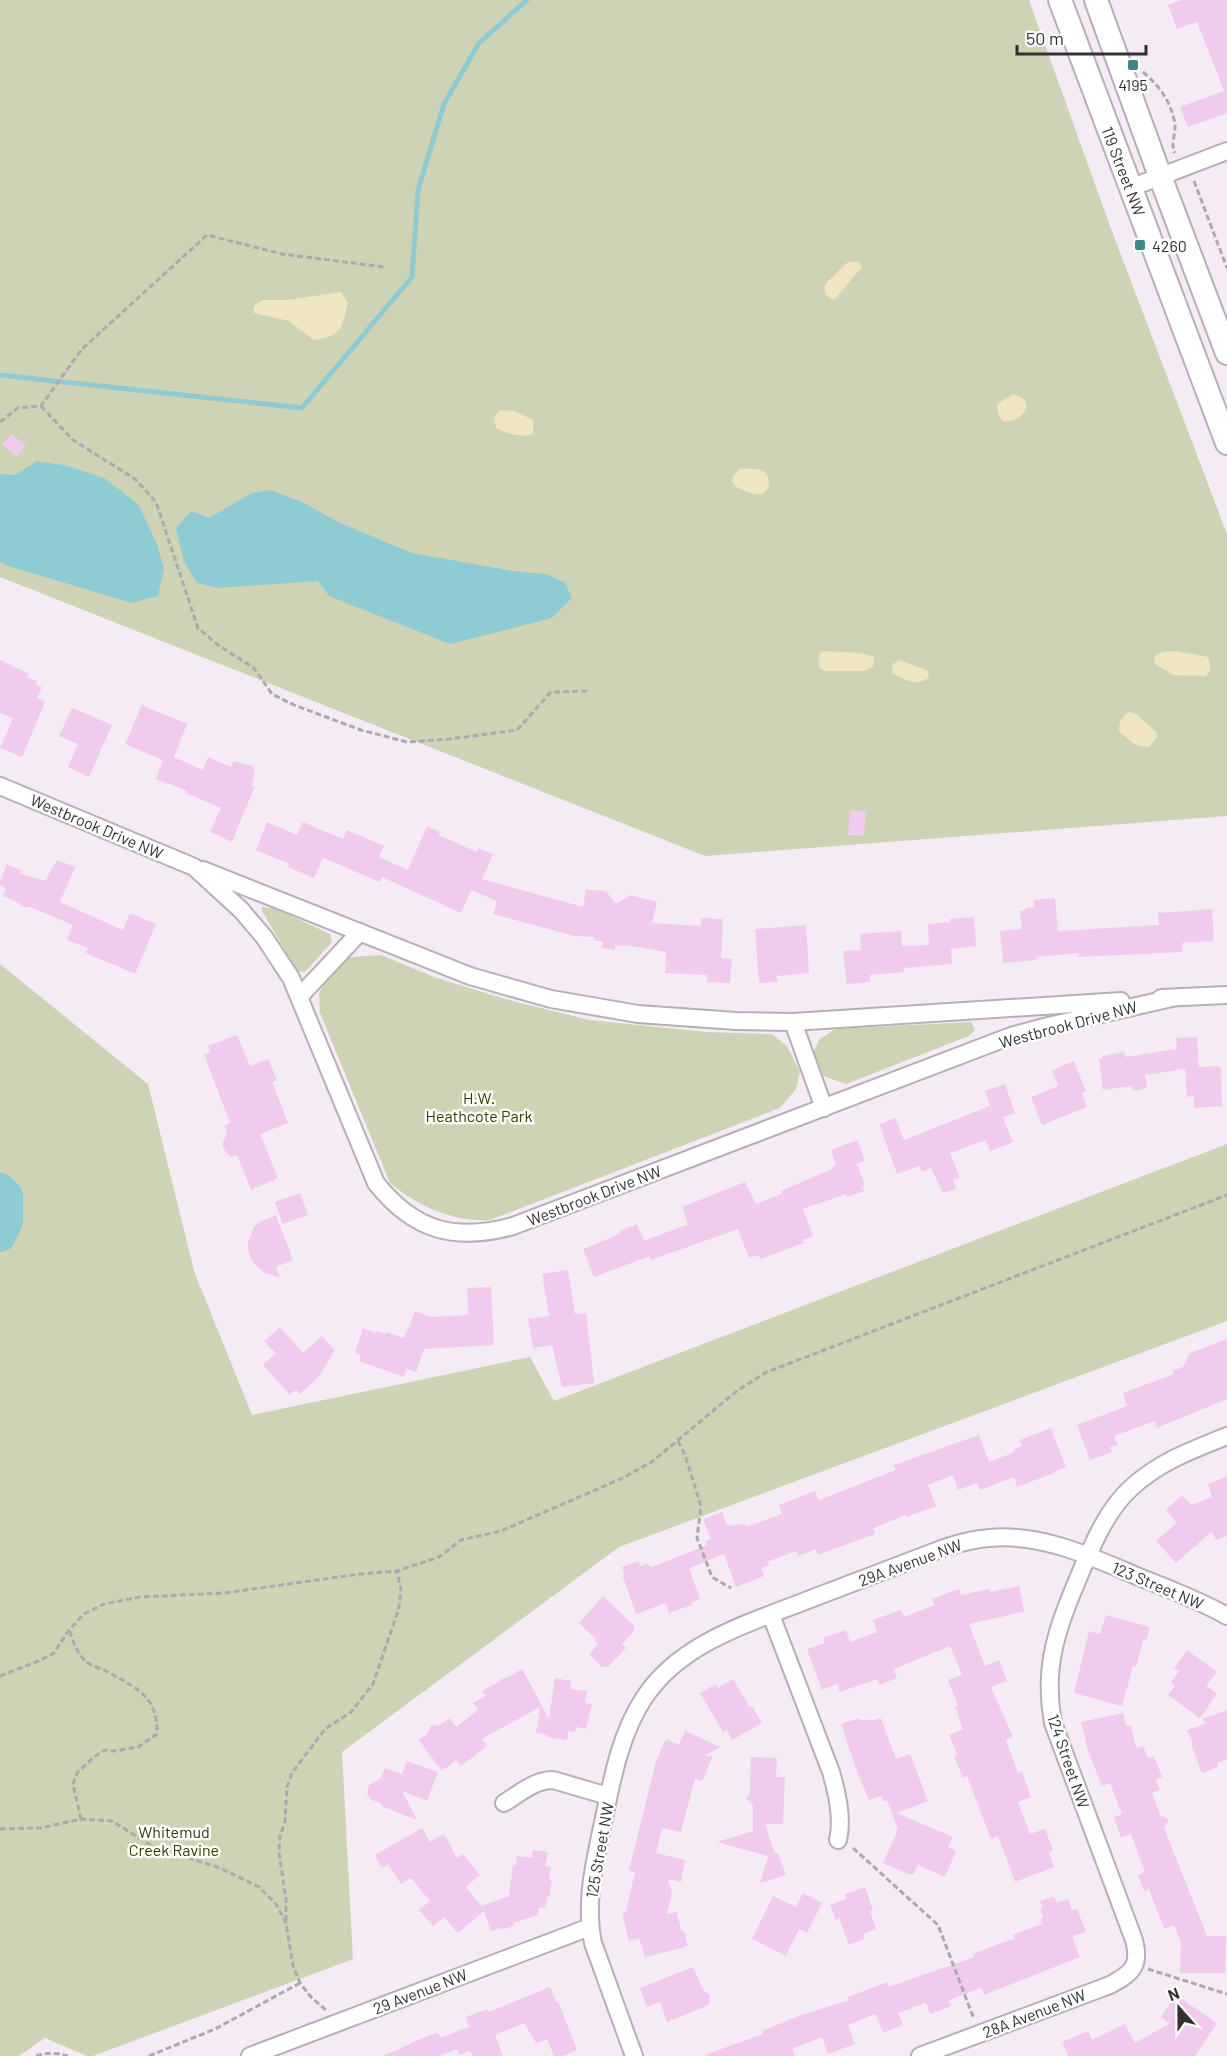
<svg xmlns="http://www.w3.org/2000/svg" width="1227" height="2056" viewBox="0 0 1227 2056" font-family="Barlow,sans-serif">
	<rect width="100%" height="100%" fill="#f5ebf4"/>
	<g fill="#cfd3b5">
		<polygon points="0,0 1029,0 1110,226 1227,534 1227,816 705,856 0,577"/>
		<polygon points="262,907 276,909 330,934 332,942 305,972 297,971 262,911"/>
		<path d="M381 955 434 977 505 999 589 1020 706 1032 772 1034 787 1046 800 1072 796 1089 780 1108 490 1220C453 1222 419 1207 390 1183L320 1013 319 993 334 967 351 957Z"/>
		<polygon points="0,964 148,1084 194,1271 252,1415 530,1357 554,1401 1227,1144 1227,1321 619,1547 342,1752 353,1959 93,2056 87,2056 45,2038 19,2056 0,2056"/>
		<polygon points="971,1022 975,1030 969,1036 846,1084 823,1076 814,1051 819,1040 835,1029"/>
	</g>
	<g fill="#efe5c0">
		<polygon points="848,262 859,262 862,267 834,300 826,295 824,288 828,281"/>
		<path d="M341 292 348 303C342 328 342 336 314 340L289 321 254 313V306L262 300H287Z"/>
		<path d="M1013 394C1042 402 1017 426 1002 421 992 402 999 404 1013 394Z"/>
		<path d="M500 410 515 411 533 420V434C523 438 506 434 496 428L494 418Z"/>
		<path d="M740 469C747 469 757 468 763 471 772 476 771 492 761 494 755 495 748 492 743 490 737 487 735 487 732 481L733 476Z"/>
		<path d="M827 651C843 653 860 651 874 657L873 667 865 671H825L820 668 818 659 821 653Z"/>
		<path d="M1175 651 1208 657C1211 664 1211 671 1206 676L1173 675 1154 663 1156 655 1162 652Z"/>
		<path d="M900 660 926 670 929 673 928 678C917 687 903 679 892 673L893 664Z"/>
		<path d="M1129 712 1136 714 1156 732 1157 737 1149 747C1136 747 1129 740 1119 731 1119 722 1121 717 1129 712Z"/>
	</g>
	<g fill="#8fcbd2">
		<polygon points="37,461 68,466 104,478 138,504 157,544 164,569 158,596 132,603 8,566 0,561 0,474 15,475"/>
		<polygon points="271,490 304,503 338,522 412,553 513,571 547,574 565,583 572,598 552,618 450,644 329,596 318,581 218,588 197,583 184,562 176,528 191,511 209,518 252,493"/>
	</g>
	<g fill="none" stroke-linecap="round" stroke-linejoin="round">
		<polyline stroke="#8fcbd2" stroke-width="5" points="0,375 302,408 412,277 418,190 444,104 479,43 527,0"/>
		<polyline stroke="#8fcbd2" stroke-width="32" points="0,1189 7,1196 7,1221 0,1236"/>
	</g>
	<g fill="#f1cbee">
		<polygon points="1181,0 1227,0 1227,113 1188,127 1180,107 1224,91 1197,22 1177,29 1168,5"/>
		<polygon points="11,434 26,445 17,457 2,445"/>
		<polygon points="0,660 29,674 27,677 37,681 36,685 42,687 37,698 45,702 22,757 0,748 13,718 0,713"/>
		<polygon points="142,705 187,724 174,757 203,770 208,757 231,767 234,761 253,766 255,771 252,785 255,786 232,842 210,832 221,808 186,793 187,791 156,779 163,760 125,744"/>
		<polygon points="72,708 112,725 89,777 68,767 78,744 59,736"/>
		<polygon points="850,810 866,811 864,836 848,835"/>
		<polygon points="267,822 297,835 303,822 343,839 347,830 384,846 379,857 408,870 427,826 440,832 438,835 477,852 479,848 493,854 482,879 583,907 586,890 606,891 616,904 630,895 637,897 657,902 652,923 701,926 701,918 723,919 721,958 732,959 730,983 707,982 707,975 665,973 666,952 625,945 625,946 615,945 615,950 602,948 603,942 594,940 594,937 574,936 493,914 497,901 471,890 461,913 382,877 380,882 323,858 314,878 288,867 289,864 256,850"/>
		<polygon points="57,860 75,867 60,902 123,930 130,913 156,924 135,974 86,953 88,948 67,940 73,925 30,907 22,907 19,903 3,896 6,888 0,885 0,881 7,864 21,870 20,873 45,881"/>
		<polygon points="1055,898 1058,931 1159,925 1158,913 1212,909 1214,941 1182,943 1183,952 1079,957 1079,953 1036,957 1037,960 1003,963 1000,931 1022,929 1020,911 1025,911 1025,908 1034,907 1034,900"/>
		<polygon points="974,917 976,946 951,949 952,964 903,968 904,972 870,975 870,982 847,984 843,951 861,950 860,934 901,931 902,946 929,945 928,924 950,922 950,919"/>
		<polygon points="806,925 809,973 777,976 778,982 759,983 755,929"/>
		<polygon points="237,1035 250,1066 268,1059 277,1080 272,1082 288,1123 260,1134 278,1178 251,1190 237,1155 232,1157 229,1156 223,1148 223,1142 227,1133 224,1126 230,1123 204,1054 211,1052 208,1046"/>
		<polygon points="1197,1037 1199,1067 1219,1066 1219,1068 1221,1068 1222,1106 1194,1108 1194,1096 1187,1097 1185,1069 1145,1075 1147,1088 1132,1091 1132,1086 1103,1090 1099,1059 1103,1058 1102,1056 1124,1052 1125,1057 1177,1049 1176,1038"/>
		<polygon points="1074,1061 1086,1092 1082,1093 1087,1107 1042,1125 1031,1097 1058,1086 1052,1070"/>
		<polygon points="1005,1084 1015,1113 1003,1117 1013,1142 990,1151 986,1140 950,1153 960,1178 953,1180 956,1189 943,1193 931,1168 922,1172 919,1166 897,1174 879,1124 895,1118 904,1140 990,1106 985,1091"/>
		<polygon points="858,1140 865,1161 857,1164 865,1186 862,1187 864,1191 847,1197 846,1194 803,1209 813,1236 803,1240 804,1243 760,1259 759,1255 749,1258 738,1229 651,1260 650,1256 594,1277 583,1249 620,1234 619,1231 637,1224 644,1241 688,1224 682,1207 745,1182 756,1204 782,1194 781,1191 832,1169 831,1167 836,1165 831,1150"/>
		<polygon points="300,1193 308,1215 283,1224 275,1202"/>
		<polygon points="276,1215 293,1260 276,1267 280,1278 265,1273 257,1267 251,1259 248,1250 248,1241 254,1227 262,1221"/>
		<polygon points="568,1270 575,1314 586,1313 594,1383 562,1387 552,1345 533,1348 528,1319 549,1316 542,1274"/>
		<polygon points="491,1287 494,1345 424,1349 416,1372 407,1369 404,1377 359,1361 361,1355 355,1353 363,1328 376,1333 377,1331 386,1334 387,1332 404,1338 415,1311 432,1317 468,1315 467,1288"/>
		<polygon points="280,1327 303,1353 322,1336 335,1350 319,1376 300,1394 296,1390 290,1395 263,1365 276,1353 264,1341"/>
		<polygon points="1227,1339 1227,1399 1157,1428 1155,1421 1114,1436 1118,1445 1110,1447 1112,1452 1090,1460 1077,1425 1127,1406 1123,1393 1174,1374 1172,1371 1183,1367 1190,1353"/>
		<polygon points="1051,1428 1066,1467 1051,1474 1017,1487 1014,1477 980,1490 977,1483 958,1490 953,1475 928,1485 936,1506 906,1517 906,1515 873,1528 875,1534 818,1555 816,1549 798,1556 796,1551 767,1562 769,1565 761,1568 764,1576 736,1587 724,1554 689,1568 700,1599 691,1602 692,1605 669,1613 666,1603 636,1614 623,1577 624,1573 622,1567 639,1561 640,1566 647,1564 652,1567 707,1545 706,1541 711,1539 703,1519 722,1512 727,1526 744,1524 746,1527 782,1514 779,1505 815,1491 819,1500 896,1470 894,1465 979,1435 989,1462 1015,1452 1014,1449 1022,1446 1020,1440"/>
		<polygon points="1227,1476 1227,1536 1216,1540 1212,1531 1176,1563 1156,1541 1177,1523 1166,1510 1182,1495 1191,1505 1212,1497 1208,1484"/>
		<polygon points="1019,1586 1024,1612 969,1624 985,1666 999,1660 1007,1681 991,1687 1013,1737 1006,1740 1018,1773 1022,1772 1031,1797 1018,1802 1030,1834 1045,1829 1053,1850 1049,1852 1054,1867 1015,1882 998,1836 991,1839 967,1776 963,1778 954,1756 957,1755 949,1735 963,1729 955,1707 958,1706 948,1680 962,1675 950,1646 894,1669 897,1678 879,1685 877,1679 840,1692 837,1684 822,1690 807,1649 825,1643 823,1638 846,1630 850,1642 877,1632 873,1620 901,1610 904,1617 935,1605 932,1599 959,1589 961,1595 989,1589 990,1592"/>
		<polygon points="603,1596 634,1626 634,1631 622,1644 626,1648 608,1667 602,1667 589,1654 598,1644 595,1640 596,1639 579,1623"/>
		<polygon points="1106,1615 1150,1627 1146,1640 1144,1639 1136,1667 1133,1666 1122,1706 1074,1693 1089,1631 1100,1634"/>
		<polygon points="1187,1650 1217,1672 1206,1686 1217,1694 1200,1718 1168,1695 1175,1686 1171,1682 1179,1671 1174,1668"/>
		<polygon points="522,1669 549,1719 555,1678 571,1681 570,1689 587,1691 585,1703 592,1704 586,1729 576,1727 575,1732 568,1731 567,1740 546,1737 547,1735 536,1733 540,1707 482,1739 487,1746 461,1766 456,1760 442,1771 419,1740 426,1735 431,1726 439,1725 449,1718 456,1727 478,1710 473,1703 485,1696 482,1691 499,1682 502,1678 507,1678"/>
		<polygon points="733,1679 750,1708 752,1706 762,1723 732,1740 726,1729 724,1733 700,1693 716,1684 718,1688"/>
		<polygon points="1227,1710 1227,1759 1217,1763 1218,1767 1202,1773 1191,1744 1193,1743 1187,1730 1207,1723 1202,1719"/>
		<polygon points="1123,1713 1126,1726 1131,1725 1136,1748 1143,1746 1148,1758 1154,1756 1162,1777 1156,1780 1160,1790 1152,1793 1160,1815 1169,1820 1164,1828 1207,1936 1226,1936 1225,1973 1180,1973 1181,1943 1174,1925 1164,1929 1149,1889 1144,1891 1138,1875 1145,1872 1131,1834 1121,1838 1114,1817 1122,1814 1110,1783 1102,1786 1088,1751 1081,1722"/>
		<polygon points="859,1718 861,1721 869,1719 870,1721 881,1718 896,1759 910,1754 928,1801 897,1813 953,1837 948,1847 956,1851 945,1877 918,1865 914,1874 909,1874 883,1863 898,1829 887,1800 884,1802 881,1796 869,1800 858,1774 841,1724"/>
		<polygon points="685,1731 720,1747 704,1756 713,1756 702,1781 695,1778 681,1832 662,1828 656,1853 685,1860 681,1882 668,1879 672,1893 667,1914 677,1912 681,1931 684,1931 688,1945 685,1945 686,1947 645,1957 639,1938 629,1941 622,1913 626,1912 635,1872 629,1870 656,1761 666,1739 679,1745"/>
		<polygon points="751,1757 777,1758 776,1777 785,1777 783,1824 765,1824 775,1854 778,1853 786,1875 760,1883 768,1856 717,1842 753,1831 753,1806 746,1798 750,1793"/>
		<polygon points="407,1761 438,1772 427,1801 402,1791 417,1820 382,1806 382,1804 372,1800 367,1794 369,1785 380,1779 385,1768 402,1774"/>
		<polygon points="422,1828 430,1842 444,1834 457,1858 463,1854 480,1875 466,1887 483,1908 482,1906 509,1896 513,1865 516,1865 517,1856 532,1858 533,1850 548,1852 545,1866 551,1867 549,1879 552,1880 549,1897 547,1896 545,1908 539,1907 538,1915 513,1923 514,1926 501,1930 500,1928 491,1931 484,1911 458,1933 444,1917 433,1926 419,1910 430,1901 411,1878 401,1884 388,1864 382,1868 375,1855"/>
		<polygon points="865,1887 873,1910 870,1911 876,1929 863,1934 864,1939 849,1945 839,1918 836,1920 830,1905 846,1899 845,1894"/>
		<polygon points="803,1893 822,1903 807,1933 799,1929 786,1956 752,1939 773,1896 796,1907"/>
		<polygon points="1054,1896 1057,1903 1068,1899 1072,1910 1077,1909 1086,1932 1072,1936 1080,1957 984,1995 981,1988 949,2000 951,2006 930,2014 926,2003 898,2013 903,2025 883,2033 876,2014 848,2025 855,2044 828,2054 822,2037 792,2049 795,2056 707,2056 707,2054 763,2034 762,2031 799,2016 849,2000 848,1997 887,1982 888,1987 975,1957 973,1954 1015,1938 1013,1935 1042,1924 1040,1919 1043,1918 1040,1909 1043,1908 1040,1901"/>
		<polygon points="693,1967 703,1990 710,1995 709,2005 667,2022 660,2002 647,2007 640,1988"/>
		<polygon points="550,1987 556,2002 558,2001 577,2050 563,2056 554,2056 547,2039 536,2043 524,2023 495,2035 503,2056 472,2056 470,2051 459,2055 457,2049 439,2056 383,2056 410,2044 410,2043 438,2032 441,2038 468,2027 469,2026 466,2017 487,2009 489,2012"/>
		<polygon points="1176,1995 1217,2023 1195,2056 1068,2056 1062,2042 1088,2031 1092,2040 1125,2024 1135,2043 1170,2023 1161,2017"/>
	</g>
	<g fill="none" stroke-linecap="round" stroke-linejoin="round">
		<g stroke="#b7aeb6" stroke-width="20">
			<g id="street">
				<polyline points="1130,188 1227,151"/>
				<path d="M0 786 194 867 241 910 264 937 291 978 376 1183C414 1231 455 1242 513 1226L1011 1036 1044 1027 1172 998"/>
				<polyline points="203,870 470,976 551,999 638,1014 736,1021 793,1022 1121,1001"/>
				<polyline points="300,996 360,932"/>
				<polyline points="1161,998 1227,995"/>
				<polyline points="793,1022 824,1108"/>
				<path d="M771 1615 831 1772C837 1793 843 1818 838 1840"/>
				<path d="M504 1803C519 1794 534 1780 553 1780L608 1796"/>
				<polyline points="250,2056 590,1927"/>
				<path d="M634 2056 593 1943C584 1899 596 1857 605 1813 613 1774 622 1731 644 1698 681 1641 753 1622 813 1598 857 1581 901 1564 944 1548 959 1543 974 1539 989 1538 1042 1533 1092 1557 1139 1577 1169 1589 1199 1600 1227 1616"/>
				<path d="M920 2056 1110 1985C1132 1973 1141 1966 1134 1940L1053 1723C1042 1663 1059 1624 1082 1569 1095 1540 1107 1510 1131 1488 1159 1462 1192 1450 1227 1436"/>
			</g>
		</g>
		<g stroke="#b7aeb6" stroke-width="26">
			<g id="secondary">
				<polyline points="1060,0 1227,443"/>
				<polyline points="1096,0 1160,176 1227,353"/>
			</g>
		</g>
		<g stroke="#b0a8af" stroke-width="3" stroke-dasharray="6 3" stroke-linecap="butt">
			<path d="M1143 72C1160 86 1171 102 1175 124 1176 134 1170 144 1175 153"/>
			<polyline points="1194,181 1227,268"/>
			<polyline points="41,406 73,440 135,479 156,502 198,628 218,645 254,668 272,694 294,705 361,730 407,742 450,739 517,730 551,692 590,691"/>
			<polyline points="0,422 18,408 41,406 82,349 207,235 282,254 384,267"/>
			<polyline points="678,1441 685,1455 701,1506 697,1538 712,1577 731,1588"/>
			<path d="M70 1631C73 1643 78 1655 88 1663 94 1667 103 1669 110 1673 138 1689 158 1697 157 1734L138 1747 114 1751 105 1750 94 1757 77 1773 73 1784 81 1819"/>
			<polyline points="0,1676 41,1660 54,1653 69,1630 84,1614 104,1604 140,1597 224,1593 360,1574 397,1571 439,1557 461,1540 501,1531 625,1477 653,1461 738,1390 767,1372 1227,1195"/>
			<polyline points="0,1829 40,1828 81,1819 112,1821 152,1846 220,1868 259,1887 276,1904 286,1923 293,1966 300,1983 311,1997 327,2011"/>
			<polyline points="853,1848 938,1925 974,2019"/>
			<polyline points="286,1921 286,1900 279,1852 280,1836 285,1822 287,1787 292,1773 325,1729 351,1712 373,1684 399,1608 401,1589 397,1572"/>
			<polyline points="1148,1969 1227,1994"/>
			<path d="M36 2056C47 2052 58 2053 68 2056"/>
			<polyline points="149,2056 215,2029 300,1983"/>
		</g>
		<use href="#street" stroke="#fff" stroke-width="16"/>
		<use href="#secondary" stroke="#fff" stroke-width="22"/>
	</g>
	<g fill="#3f8787" stroke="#fff" stroke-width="2">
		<rect x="1127" y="59" width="12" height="12" rx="3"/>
		<rect x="1134" y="239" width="12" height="12" rx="3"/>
	</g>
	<g text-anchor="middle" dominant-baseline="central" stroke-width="5" stroke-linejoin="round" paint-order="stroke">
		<g font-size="16" fill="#332f33" stroke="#fff">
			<text x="1133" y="84">4195</text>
			<text x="1152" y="245" text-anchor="start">4260</text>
		</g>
		<g font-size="16" fill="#332f33" stroke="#fff">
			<text transform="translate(1124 171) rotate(69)">119 Street NW</text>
			<text transform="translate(97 826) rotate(23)">Westbrook Drive NW</text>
			<text transform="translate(1068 1024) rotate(-15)">Westbrook Drive NW</text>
			<text transform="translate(594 1195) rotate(-21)">Westbrook Drive NW</text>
			<text transform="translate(910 1562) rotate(-20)">29A Avenue NW</text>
			<text transform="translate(1158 1585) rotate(23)">123 Street NW</text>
			<text transform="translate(1069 1761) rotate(71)">124 Street NW</text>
			<text transform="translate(599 1850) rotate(-80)">125 Street NW</text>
			<text transform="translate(420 1991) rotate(-21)">29 Avenue NW</text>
			<text transform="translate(1034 2013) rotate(-21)">28A Avenue NW</text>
		</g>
		<g font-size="16" fill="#373a01" stroke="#fff">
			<text x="479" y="1097">H.W.<tspan x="479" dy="18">Heathcote Park</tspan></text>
			<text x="174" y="1831">Whitemud<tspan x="174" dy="18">Creek Ravine</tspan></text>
		</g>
	</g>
	<g transform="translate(1179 2008) rotate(339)" stroke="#ffffff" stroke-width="4.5" paint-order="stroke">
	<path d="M0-4.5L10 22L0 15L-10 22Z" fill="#332f33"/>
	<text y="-9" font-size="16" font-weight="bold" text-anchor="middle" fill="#332f33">N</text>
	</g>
	<path d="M1017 45v9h129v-9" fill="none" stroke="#332f33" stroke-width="3"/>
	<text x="1026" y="45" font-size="18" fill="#332f33" stroke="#ffffff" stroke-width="4.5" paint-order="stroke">50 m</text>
</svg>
